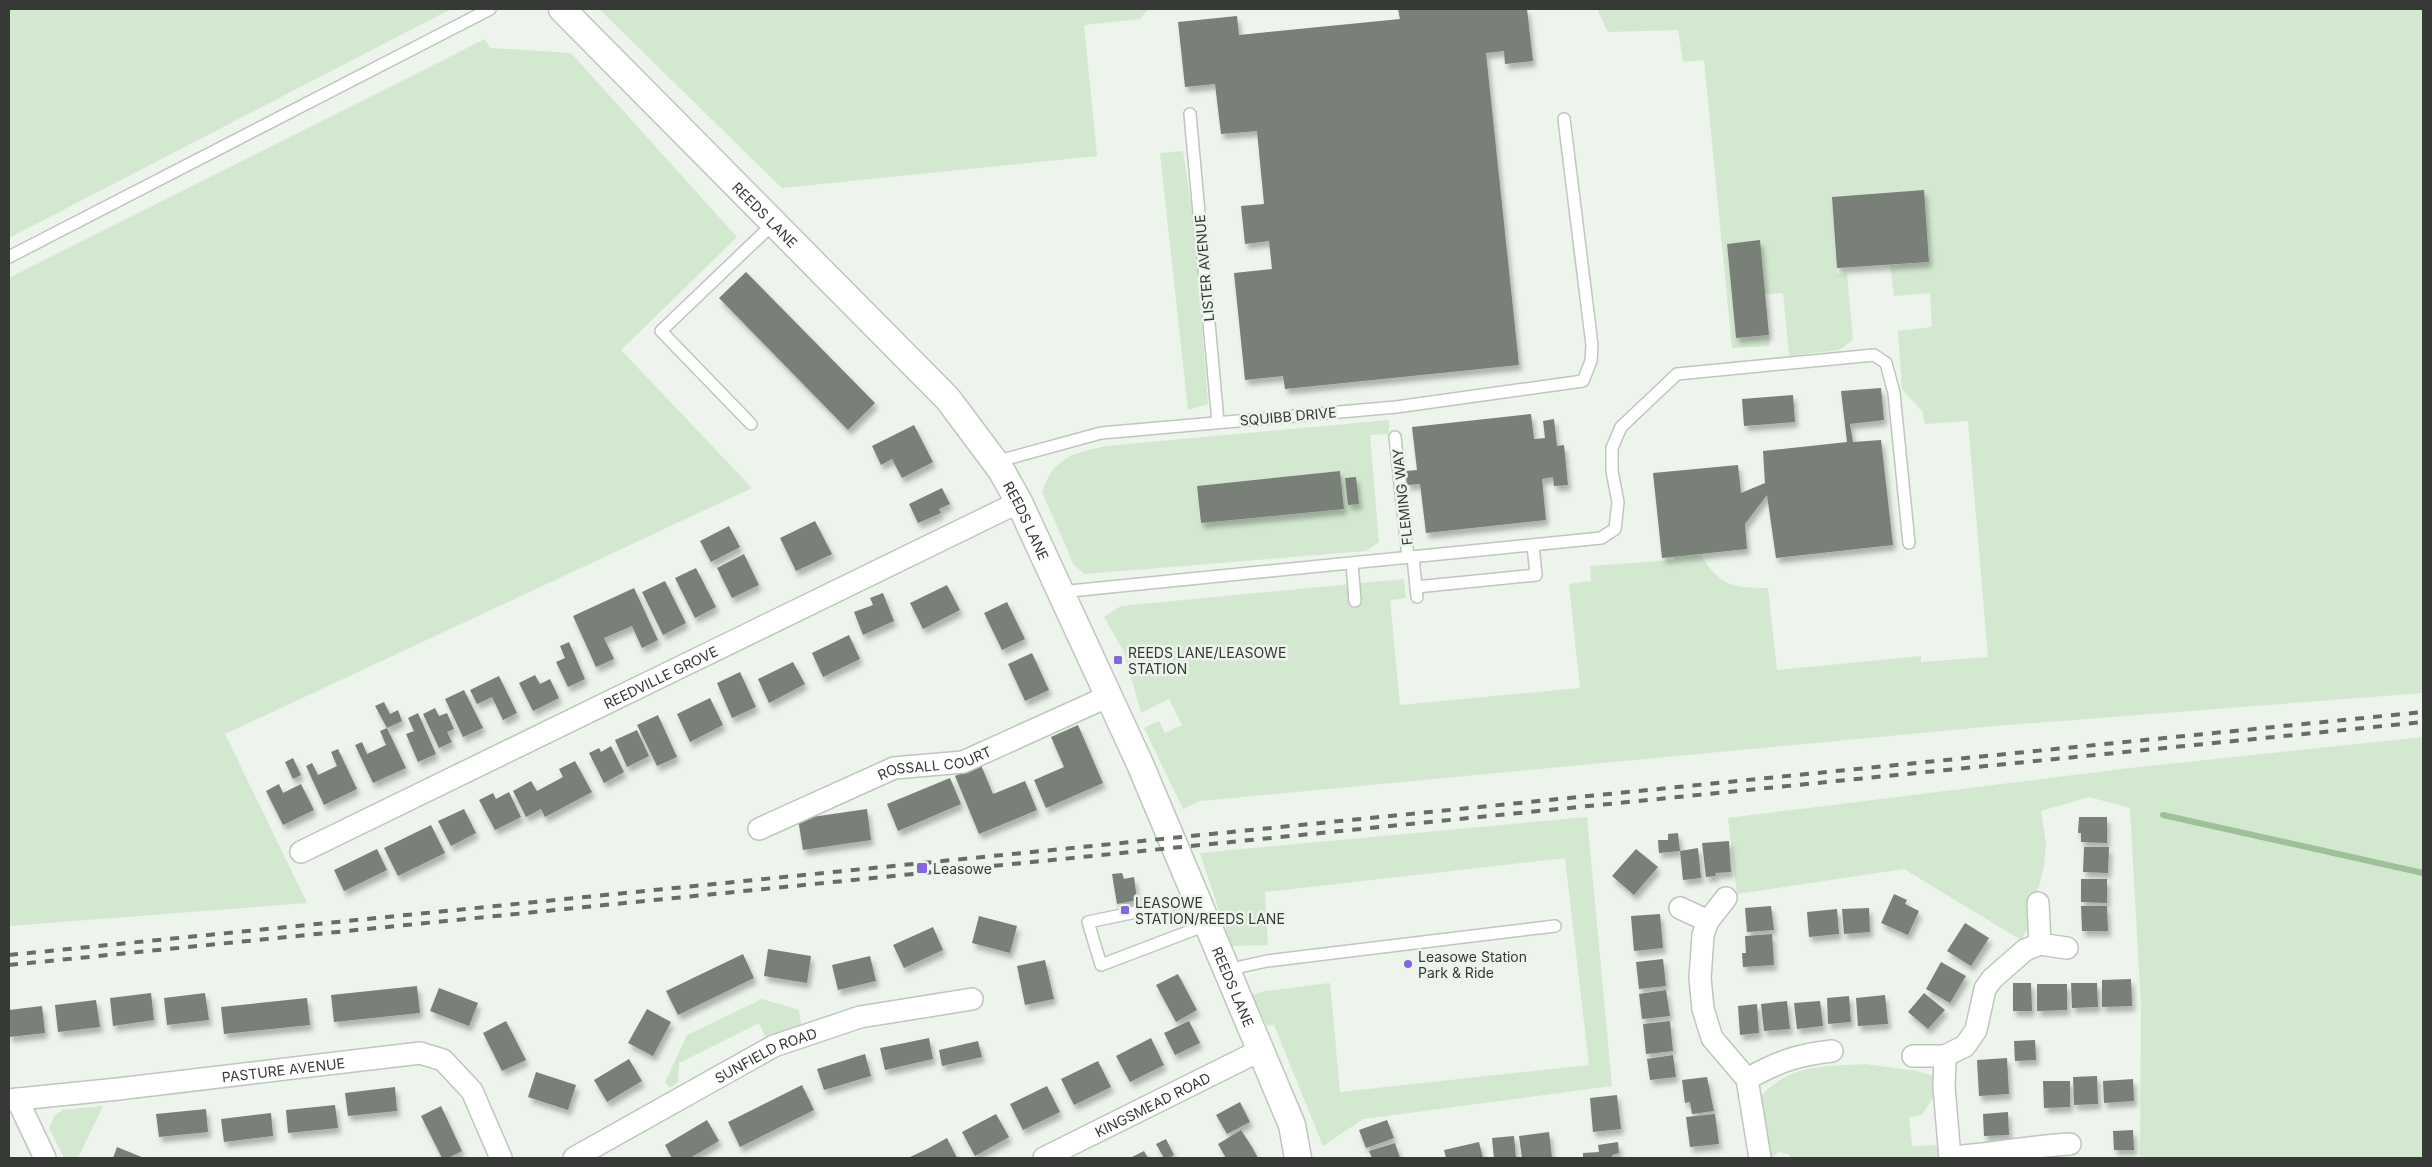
<svg xmlns="http://www.w3.org/2000/svg" width="2432" height="1167" viewBox="0 0 2432 1167" font-family="Inter,sans-serif">
	<defs>
		<filter id="shadow"><feDropShadow dx="3" dy="5.5" stdDeviation="2.5" flood-color="#0004"/></filter>
	</defs>
	<rect width="100%" height="100%" fill="#ecf4eb"/>
	<g fill="#d2e8cf" fill-rule="evenodd">
		<polygon points="9,9 451,9 9,238"/>
		<polygon points="599,9 1148,9 1140,19 1084,25 1097,156 782,188"/>
		<path d="M1597 9H2423V693L1995 726 1200 801 1183 809 1144 728 1159 721 1165 733 1182 725 1169 699 1141 713 1124 652 1104 617 1121 606 1404 579 1406 598 1390 600 1400 705 1580 688 1569 584 1591 581 1590 566 1674 560V556L1700 553C1719 586 1733 588 1768 588L1777 670 1921 656V662L1988 657 1968 421 1925 424 1922 411 1902 389 1898 331 1932 327 1930 293 1894 296 1890 265 1929 262 1924 191 1832 197 1837 274H1847L1853 340 1839 350 1789 356 1783 293 1765 294 1760 241 1727 244 1736 338 1769 335 1770 346 1732 348 1704 60 1683 62 1678 30 1608 32Z"/>
		<polygon points="485,39 490,48 571,53 737,237 621,350 752,488 225,734 307,903 9,926 9,278"/>
		<polygon points="1183,151 1193,218 1208,404 1188,410 1160,153"/>
		<path d="M1389 420V434L1370 435 1379 542 1366 551 1085 574 1074 565 1042 492C1054 457 1073 453 1107 446ZM1340 471 1344 509 1200 523 1197 486Z"/>
		<polygon points="2423,737 2423,1158 2140,1158 2141,1007 2130,808 2089,797 2041,811 2046,844 2044,865 2039,886 2032,899 2030,923 2021,940 1904,869 1737,894 1728,818 2130,768"/>
		<polygon points="1587,817 1612,1086 1363,1119 1323,1146 1274,1025 1267,1026 1252,995 1265,991 1330,983 1340,1092 1589,1065 1565,858 1265,892 1268,945 1231,946 1200,853"/>
		<polygon points="762,999 799,1010 801,1024 767,1040 759,1023 679,1063 678,1082 670,1088 665,1082 687,1035"/>
		<path d="M1865 1064 1917 1071 1933 1076 1938 1090 1922 1115 1909 1117 1912 1146 1939 1145 1940 1158H1791L1788 1154 1778 1152 1773 1158H1770L1760 1097C1792 1063 1822 1067 1865 1064Z"/>
		<polygon points="103,1106 78,1158 64,1158 49,1128 55,1115 63,1110"/>
	</g>
	<g fill="none" stroke-linecap="round" stroke-linejoin="round">
		<polyline stroke="#9ebf9a" stroke-width="6" points="2163,815 2423,873"/>
	</g>
	<g fill="#798078" filter="url(#shadow)">
		<polygon points="1398,9 1527,9 1533,61 1505,64 1504,51 1486,53 1519,365 1285,389 1283,376 1245,380 1234,273 1272,269 1269,241 1245,244 1241,206 1264,204 1257,131 1221,134 1215,84 1185,87 1178,22 1237,16 1239,35 1400,19"/>
		<polygon points="1924,190 1929,262 1837,268 1832,197"/>
		<polygon points="1760,240 1769,335 1736,338 1727,244"/>
		<polygon points="746,272 875,403 848,430 719,298"/>
		<polygon points="1881,388 1884,420 1850,424 1853,442 1881,440 1893,545 1776,558 1767,495 1745,524 1747,549 1662,558 1653,473 1738,465 1741,493 1765,483 1763,451 1847,442 1841,391"/>
		<polygon points="1793,395 1795,422 1744,426 1742,399"/>
		<polygon points="1531,414 1534,439 1545,438 1543,421 1554,419 1557,446 1564,445 1568,485 1554,486 1553,477 1542,479 1546,520 1426,533 1420,484 1407,485 1405,471 1417,470 1412,427"/>
		<polygon points="914,425 933,462 902,478 892,459 881,465 872,446"/>
		<polygon points="1340,471 1344,509 1201,523 1197,486"/>
		<polygon points="1356,477 1359,504 1348,505 1345,478"/>
		<polygon points="942,488 950,504 939,509 941,513 918,523 909,504"/>
		<polygon points="815,521 832,554 796,571 780,538"/>
		<polygon points="729,526 740,547 711,562 700,541"/>
		<polygon points="744,554 759,585 732,598 717,568"/>
		<polygon points="696,568 716,607 695,618 675,578"/>
		<polygon points="665,581 686,623 663,635 642,592"/>
		<polygon points="947,585 960,610 923,629 910,603"/>
		<polygon points="634,588 658,640 642,648 632,626 604,638 614,659 596,667 573,616"/>
		<polygon points="883,593 894,621 863,635 854,612 873,605 870,598"/>
		<polygon points="1007,602 1025,639 1002,650 984,613"/>
		<polygon points="849,635 860,659 823,677 812,653"/>
		<polygon points="569,642 585,679 568,687 556,662 565,658 560,646"/>
		<polygon points="1032,653 1049,690 1025,701 1008,664"/>
		<polygon points="793,662 805,684 769,703 758,679"/>
		<polygon points="740,672 756,707 732,718 717,683"/>
		<polygon points="535,675 540,684 550,679 559,698 533,711 519,683"/>
		<polygon points="499,676 517,713 503,720 492,697 477,704 470,690"/>
		<polygon points="464,690 483,728 463,737 445,699"/>
		<polygon points="710,698 723,725 690,742 677,714"/>
		<polygon points="384,702 390,714 398,710 402,721 387,728 375,706"/>
		<polygon points="435,708 439,716 447,713 454,729 447,732 452,742 439,748 423,714"/>
		<polygon points="418,713 436,754 418,762 406,734 414,731 408,718"/>
		<polygon points="658,715 677,757 657,766 637,725"/>
		<polygon points="1078,725 1103,783 1046,808 1034,780 1064,767 1051,737"/>
		<polygon points="387,728 406,768 373,783 355,745 362,742 367,754 386,745 380,731"/>
		<polygon points="637,730 649,756 627,767 615,740"/>
		<polygon points="611,746 624,772 604,783 589,753 599,748 601,752"/>
		<polygon points="338,749 357,789 324,805 306,766 312,763 318,775 337,766 331,752"/>
		<polygon points="293,758 301,775 293,779 285,762"/>
		<polygon points="575,761 592,792 545,817 541,809 526,817 513,791 531,781 537,791 563,777 559,769"/>
		<polygon points="981,765 993,794 1025,781 1037,810 979,834 955,776"/>
		<polygon points="950,778 961,804 898,831 887,804"/>
		<polygon points="279,784 283,793 301,784 314,810 283,825 266,791"/>
		<polygon points="509,792 521,817 495,830 479,800 493,793 496,799"/>
		<polygon points="464,809 476,833 451,846 438,821"/>
		<polygon points="867,809 871,840 803,850 798,819"/>
		<polygon points="2079,817 2107,817 2107,843 2081,842 2081,833 2078,833"/>
		<polygon points="431,825 445,853 398,876 384,848"/>
		<polygon points="1678,833 1680,851 1659,853 1658,840 1668,840 1668,834"/>
		<polygon points="1729,841 1731,872 1715,873 1716,876 1706,877 1702,843"/>
		<polygon points="2084,847 2109,847 2108,873 2083,872"/>
		<polygon points="1698,848 1701,878 1683,880 1680,851"/>
		<polygon points="377,849 387,870 344,891 334,870"/>
		<polygon points="1636,849 1658,867 1634,895 1612,876"/>
		<polygon points="1122,873 1124,879 1134,877 1137,900 1117,904 1112,874"/>
		<polygon points="2081,879 2107,879 2107,903 2081,902"/>
		<polygon points="1894,894 1907,900 1905,904 1919,911 1908,935 1881,923"/>
		<polygon points="1771,906 1774,930 1747,932 1745,908"/>
		<polygon points="2081,906 2107,906 2108,931 2082,931"/>
		<polygon points="1869,908 1870,932 1844,934 1842,909"/>
		<polygon points="1837,909 1839,934 1809,937 1807,912"/>
		<polygon points="1660,914 1663,948 1634,951 1631,916"/>
		<polygon points="979,916 1017,926 1010,953 972,943"/>
		<polygon points="1965,923 1989,938 1971,966 1947,951"/>
		<polygon points="933,927 943,950 904,968 893,945"/>
		<polygon points="1772,934 1774,965 1743,967 1742,953 1746,953 1745,936"/>
		<polygon points="768,949 811,956 807,983 764,976"/>
		<polygon points="743,954 754,978 678,1015 666,991"/>
		<polygon points="870,956 876,981 838,990 832,965"/>
		<polygon points="1663,959 1666,986 1639,989 1636,962"/>
		<polygon points="1045,960 1054,999 1025,1005 1017,966"/>
		<polygon points="1941,962 1966,976 1950,1003 1926,989"/>
		<polygon points="1178,974 1197,1010 1176,1022 1156,985"/>
		<polygon points="2131,979 2132,1006 2102,1007 2102,980"/>
		<polygon points="2013,983 2031,983 2032,1011 2013,1011"/>
		<polygon points="2071,983 2097,983 2098,1007 2072,1008"/>
		<polygon points="2037,984 2067,984 2067,1010 2037,1011"/>
		<polygon points="417,986 420,1013 334,1022 331,995"/>
		<polygon points="439,988 478,1003 469,1026 430,1011"/>
		<polygon points="1666,990 1670,1016 1642,1019 1639,994"/>
		<polygon points="151,993 154,1020 113,1026 110,998"/>
		<polygon points="205,993 209,1020 167,1025 164,998"/>
		<polygon points="1924,993 1945,1010 1928,1029 1908,1012"/>
		<polygon points="1885,995 1888,1024 1858,1026 1856,998"/>
		<polygon points="1849,996 1851,1022 1828,1024 1827,998"/>
		<polygon points="307,998 310,1025 224,1034 221,1007"/>
		<polygon points="96,1000 100,1027 58,1032 55,1005"/>
		<polygon points="1787,1001 1790,1029 1764,1031 1761,1004"/>
		<polygon points="1820,1001 1823,1026 1797,1029 1794,1003"/>
		<polygon points="1757,1004 1759,1033 1740,1035 1738,1006"/>
		<polygon points="42,1006 45,1033 9,1037 9,1010"/>
		<polygon points="647,1009 671,1022 653,1056 628,1043"/>
		<polygon points="506,1021 526,1060 502,1071 483,1033"/>
		<polygon points="1189,1021 1200,1043 1175,1055 1164,1033"/>
		<polygon points="1670,1021 1673,1051 1646,1054 1643,1024"/>
		<polygon points="929,1038 933,1059 885,1070 880,1048"/>
		<polygon points="1151,1038 1164,1065 1130,1082 1116,1056"/>
		<polygon points="2035,1040 2036,1060 2015,1061 2014,1041"/>
		<polygon points="978,1041 982,1057 942,1066 939,1050"/>
		<polygon points="865,1054 871,1076 824,1090 817,1069"/>
		<polygon points="1673,1055 1676,1077 1650,1080 1647,1059"/>
		<polygon points="2007,1058 2009,1094 1979,1096 1977,1060"/>
		<polygon points="629,1059 642,1081 607,1102 594,1080"/>
		<polygon points="1098,1061 1111,1087 1074,1105 1061,1079"/>
		<polygon points="536,1072 576,1085 568,1110 528,1097"/>
		<polygon points="2097,1076 2098,1104 2074,1105 2073,1077"/>
		<polygon points="1707,1077 1714,1111 1692,1114 1690,1102 1685,1103 1682,1080"/>
		<polygon points="2133,1079 2134,1101 2104,1103 2103,1081"/>
		<polygon points="2043,1081 2070,1081 2070,1107 2044,1108"/>
		<polygon points="802,1085 814,1110 740,1147 728,1122"/>
		<polygon points="1047,1086 1060,1112 1023,1130 1010,1104"/>
		<polygon points="395,1087 397,1111 348,1116 345,1093"/>
		<polygon points="1617,1095 1621,1129 1593,1132 1590,1098"/>
		<polygon points="1240,1102 1250,1122 1227,1134 1216,1115"/>
		<polygon points="335,1105 338,1128 288,1133 286,1110"/>
		<polygon points="441,1106 462,1151 448,1158 442,1158 421,1116"/>
		<polygon points="206,1109 208,1132 159,1137 156,1114"/>
		<polygon points="2008,1112 2009,1135 1984,1136 1983,1114"/>
		<polygon points="271,1113 273,1136 224,1142 221,1119"/>
		<polygon points="996,1114 1009,1137 975,1156 962,1132"/>
		<polygon points="1715,1114 1719,1144 1690,1147 1686,1117"/>
		<polygon points="707,1120 719,1141 690,1158 672,1158 665,1145"/>
		<polygon points="1387,1120 1394,1138 1366,1148 1359,1130"/>
		<polygon points="1241,1130 1252,1147 1258,1158 1226,1158 1218,1144"/>
		<polygon points="2133,1130 2134,1150 2114,1150 2113,1131"/>
		<polygon points="1549,1132 1552,1158 1522,1158 1519,1136"/>
		<polygon points="1514,1136 1516,1158 1494,1158 1492,1138"/>
		<polygon points="947,1138 957,1158 908,1158 929,1148"/>
		<polygon points="1166,1139 1174,1155 1168,1158 1164,1158 1156,1144"/>
		<polygon points="1479,1142 1483,1158 1446,1158 1444,1150"/>
		<polygon points="1618,1142 1619,1153 1612,1155 1612,1158 1583,1158 1583,1153 1599,1152 1598,1145"/>
		<polygon points="1395,1143 1400,1158 1372,1158 1369,1151"/>
		<polygon points="117,1147 144,1158 113,1158"/>
		<polygon points="1144,1151 1148,1158 1130,1158"/>
	</g>
	<g fill="none" stroke-linecap="round" stroke-linejoin="round">
		<g stroke="#bec6bd" stroke-width="14">
			<g id="service">
				<polyline points="1190,114 1218,422"/>
				<polyline points="9,257 490,9"/>
				<polyline points="751,424 661,331 774,223"/>
				<polyline points="1395,437 1408,557"/>
				<polyline points="995,462 1101,433 1396,407 1583,381 1591,361 1592,345 1564,119"/>
				<polyline points="1413,557 1417,597"/>
				<polyline points="1352,563 1355,601"/>
				<polyline points="1416,587 1536,575 1533,545"/>
				<polyline points="1060,592 1601,538 1615,529 1618,502 1612,471 1612,448 1621,427 1677,374 1874,355 1886,363 1894,393 1909,543"/>
				<polyline points="1194,897 1175,904 1088,922 1101,965 1206,925"/>
				<polyline points="1226,970 1267,961 1555,926"/>
			</g>
		</g>
		<g stroke="#bec6bd" stroke-width="24">
			<g id="minor">
				<path id="s1" d="M759 829 894 768 963 762 1109 696"/>
				<path id="s2" d="M301 852 1019 502"/>
				<polyline points="1726,898 1708,921 1703,935 1700,978 1703,1009 1712,1038 1747,1079 1760,1158"/>
				<polyline points="1680,908 1708,921"/>
				<polyline points="2040,944 2067,948"/>
				<polyline points="1913,1056 1945,1056"/>
				<path d="M1747 1079C1778 1062 1796 1055 1832 1051"/>
				<polyline points="17,1099 45,1158"/>
				<path id="s3" d="M9 1100 118 1089 420 1053 443 1060 472 1091 501 1158"/>
				<path d="M1950 1157C1990 1155 2030 1146 2070 1144"/>
				<path id="s4" d="M574 1158 774 1046 860 1017 972 999"/>
				<path id="s5" d="M1044 1158 1261 1050"/>
				<polyline points="1950,1158 1944,1087 1945,1056 1965,1046 1976,1030 1985,989 1992,979 2025,950 2040,944 2038,903"/>
			</g>
		</g>
		<g stroke="#bec6bd" stroke-width="29">
			<g id="tertiary">
				<path id="s6" d="M562 9 948 399 1001 470 1019 502 1140 764 1292 1125 1298 1158"/>
			</g>
		</g>
		<use href="#service" stroke="#fff" stroke-width="11"/>
		<use href="#minor" stroke="#fff" stroke-width="21"/>
		<use href="#tertiary" stroke="#fff" stroke-width="26"/>
		<g stroke="#686c67" stroke-width="4" stroke-dasharray="9 9" stroke-linecap="butt">
			<polyline points="9,955 2423,712"/>
			<polyline points="9,965 2423,722"/>
		</g>
	</g>
	<g fill="#8565e1" stroke="#ecf4eb" stroke-width="2">
		<rect x="1113" y="655" width="10" height="10" rx="2.5"/>
		<rect x="916" y="862" width="12" height="12" rx="2.5"/>
		<rect x="1120" y="905" width="10" height="10" rx="2.5"/>
		<circle cx="1408" cy="964" r="5"/>
	</g>
	<g text-anchor="middle" dominant-baseline="central" stroke-width="5" stroke-linejoin="round" paint-order="stroke">
		<g font-size="14" fill="#363936" stroke="#ecf4eb">
			<text stroke="none"><textPath href="#s6" startOffset="289">REEDS LANE</textPath></text>
			<text transform="translate(1204 268) rotate(-95)">LISTER AVENUE</text>
			<text transform="translate(1288 416) rotate(-5)">SQUIBB DRIVE</text>
			<text transform="translate(1402 497) rotate(-96)">FLEMING WAY</text>
			<text stroke="none"><textPath href="#s6" startOffset="694">REEDS LANE</textPath></text>
			<text stroke="none"><textPath href="#s2" startOffset="400">REEDVILLE GROVE</textPath></text>
			<text stroke="none"><textPath href="#s1" startOffset="189">ROSSALL COURT</textPath></text>
			<text stroke="none"><textPath href="#s6" startOffset="1204">REEDS LANE</textPath></text>
			<text stroke="none"><textPath href="#s4" startOffset="218">SUNFIELD ROAD</textPath></text>
			<text stroke="none"><textPath href="#s3" startOffset="276">PASTURE AVENUE</textPath></text>
			<text stroke="none"><textPath href="#s5" startOffset="121">KINGSMEAD ROAD</textPath></text>
		</g>
		<g font-size="14" fill="#363936" stroke="#ecf4eb" text-anchor="start">
			<text x="1128" y="652">REEDS LANE/LEASOWE<tspan x="1128" dy="16">STATION</tspan></text>
			<text x="933" y="868">Leasowe</text>
			<text x="1135" y="902">LEASOWE<tspan x="1135" dy="16">STATION/REEDS LANE</tspan></text>
			<text x="1418" y="956">Leasowe Station<tspan x="1418" dy="16">Park &amp; Ride</tspan></text>
		</g>
	</g>
	<rect width="2432" height="1167" fill="none" stroke="#363936" stroke-width="20"/>
</svg>
